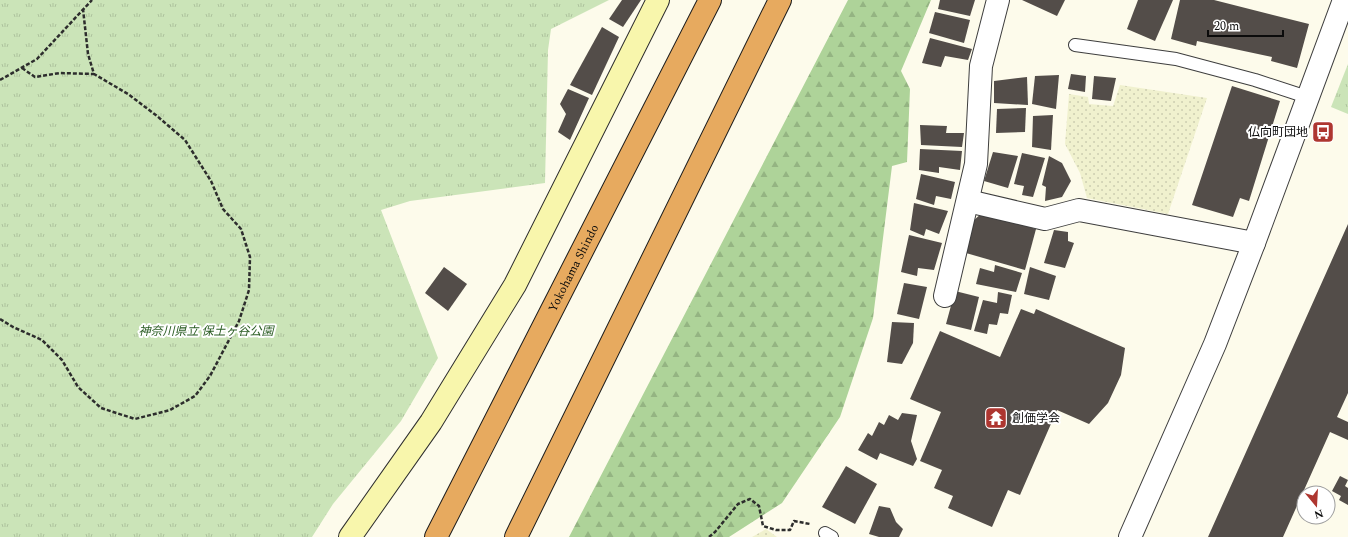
<svg xmlns="http://www.w3.org/2000/svg" width="1348" height="537" viewBox="0 0 1348 537" font-family="Spectral,'Noto Sans JP',serif">
	<defs>
		<pattern id="farmland-dots" width="8" height="8" patternUnits="userSpaceOnUse"><rect width="8" height="8" fill="#f0f1ce"/><path d="M2 2h.1M6 6h.1" fill="none" stroke="#cccdb0" stroke-width="1.8" stroke-linecap="round"/></pattern>
		<pattern id="forest-firs" width="22" height="20" patternUnits="userSpaceOnUse"><rect width="22" height="20" fill="#aed399"/><path d="M5 1l3.5 6h-7zM16 11l3.5 6h-7z" fill="#94b482"/></pattern>
		<pattern id="park-tufts" width="24" height="20" patternUnits="userSpaceOnUse"><rect width="24" height="20" fill="#cbe4b8"/><path d="M3 7l-1-3M5 7V3M7 7l1-3M15 17l-1-3M17 17v-4M19 17l1-3" fill="none" stroke="#adc29d"/></pattern>
	</defs>
	<rect width="100%" height="100%" fill="#fdfbeb"/>
	<g fill="url(#farmland-dots)">
		<polygon points="1120,85 1207,98 1168,214 1087,198 1080,173 1065,144 1069,94 1088,97 1089,104 1113,106"/>
		<polygon points="766,529 777,537 752,537"/>
	</g>
	<polygon fill="url(#forest-firs)" points="848,0 931,0 901,71 910,89 907,162 892,166 873,318 840,417 782,503 729,537 569,537"/>
	<g fill="url(#park-tufts)">
		<polygon points="0,0 609,0 551,29 548,50 545,183 410,201 381,210 438,358 401,421 333,504 312,537 0,537"/>
		<polygon points="1348,64 1348,114 1331,107"/>
	</g>
	<g fill="#534d49">
		<polygon points="622,0 641,0 623,27 609,19"/>
		<polygon points="940,0 975,0 970,16 938,9"/>
		<polygon points="1022,0 1065,0 1057,16"/>
		<polygon points="1138,0 1173,0 1155,41 1127,29"/>
		<polygon points="1180,0 1214,0 1309,24 1297,68 1271,61 1272,57 1197,41 1196,46 1171,39"/>
		<polygon points="935,12 970,20 964,43 929,33"/>
		<polygon points="602,27 619,37 592,95 570,85"/>
		<polygon points="930,38 972,49 968,60 945,56 941,67 922,63"/>
		<polygon points="1071,74 1086,76 1085,92 1068,89"/>
		<polygon points="1059,75 1056,109 1032,104 1035,76"/>
		<polygon points="1094,76 1116,78 1111,101 1092,99"/>
		<polygon points="1027,77 1028,105 994,103 994,81"/>
		<polygon points="1232,86 1280,101 1249,201 1240,198 1233,217 1192,205"/>
		<polygon points="568,89 589,98 570,140 558,132 566,114 560,104"/>
		<polygon points="1026,108 1025,132 996,133 997,109"/>
		<polygon points="1053,115 1051,150 1032,147 1033,116"/>
		<polygon points="920,125 947,126 946,133 964,133 962,147 921,145"/>
		<polygon points="920,149 962,151 960,170 939,167 939,173 919,170"/>
		<polygon points="993,152 1018,156 1008,188 984,181"/>
		<polygon points="1022,153 1045,158 1033,197 1022,195 1024,186 1014,184"/>
		<polygon points="1049,156 1062,163 1071,181 1062,197 1045,201 1046,187 1042,185"/>
		<polygon points="921,174 955,182 951,199 936,196 934,205 916,199"/>
		<polygon points="914,203 948,211 939,234 926,229 924,236 910,230"/>
		<polygon points="982,213 1036,229 1025,270 966,253 973,221"/>
		<polygon points="1348,224 1348,393 1337,417 1348,422 1348,440 1330,432 1283,537 1208,537"/>
		<polygon points="1054,230 1068,232 1068,241 1074,243 1065,268 1044,263"/>
		<polygon points="909,235 942,243 934,270 918,268 917,276 901,272"/>
		<polygon points="995,265 1022,273 1016,292 976,284 980,268 994,272"/>
		<polygon points="444,267 467,284 448,311 425,293"/>
		<polygon points="1030,267 1056,276 1049,300 1024,294"/>
		<polygon points="904,283 927,287 919,319 897,314"/>
		<polygon points="955,291 979,297 971,330 946,324"/>
		<polygon points="998,292 1012,295 1008,314 1000,313 997,325 989,324 987,334 974,331 983,300 997,303"/>
		<polygon points="1021,309 1034,314 1036,309 1125,348 1121,375 1108,403 1089,424 1057,410 1020,495 1008,490 992,527 948,508 953,496 934,488 942,470 920,461 941,412 910,399 940,331 1000,357"/>
		<polygon points="892,322 914,323 913,343 902,364 887,362"/>
		<polygon points="902,413 917,415 911,441 917,459 913,466 880,453 877,460 858,450 868,433 872,436 879,422 884,425 889,415 898,420"/>
		<polygon points="846,466 877,484 855,524 822,507"/>
		<polygon points="1340,476 1348,480 1345,486 1348,488 1348,505 1339,500 1341,496 1332,491"/>
		<polygon points="879,506 890,508 896,522 903,529 899,537 879,537 869,534"/>
	</g>
	<g fill="none" stroke-linecap="round" stroke-linejoin="round">
		<g stroke="#3e3e3e" stroke-width="14">
			<g id="lane">
				<polyline points="1075,45 1176,59 1255,80 1307,97"/>
				<polyline points="825,533 832,537"/>
			</g>
		</g>
		<g stroke="#3e3e3e" stroke-width="24">
			<g id="street">
				<polyline points="968,201 1045,219 1079,210 1254,243"/>
				<polyline points="945,296 976,164 981,66 998,0"/>
				<polyline points="1130,537 1215,344 1254,243 1344,0"/>
			</g>
		</g>
		<g stroke="#2d2d2d" stroke-width="24">
			<polyline id="secondary" points="350,537 431,422 515,285 658,0"/>
		</g>
		<g stroke="#1c1c1c" stroke-width="24">
			<g id="highway">
				<path id="s1" d="M436 537 710 0"/>
				<polyline points="516,537 780,0"/>
			</g>
		</g>
		<g stroke="#2d2d2d" stroke-width="2.5" stroke-dasharray="4 2" stroke-linecap="butt">
			<polyline points="22,68 35,77 60,73 94,74"/>
			<polyline points="0,80 37,59 92,0"/>
			<polyline points="0,319 13,327 42,340 62,360 78,387 101,408 135,419 170,410 195,396 210,376 239,321 249,290 250,257 241,229 223,209 211,181 185,140 157,116 128,94 94,74 88,54 83,9"/>
			<polyline points="709,537 715,532 738,504 750,499 759,506 763,526 776,530 790,530 794,521 810,524"/>
		</g>
		<use href="#lane" stroke="#fff" stroke-width="12"/>
		<use href="#street" stroke="#fff" stroke-width="22"/>
		<use href="#secondary" stroke="#f8f6ac" stroke-width="22"/>
		<use href="#highway" stroke="#e7aa5f" stroke-width="22"/>
	</g>
	<defs>
		<g id="bus-square" transform="scale(1.15)"><rect x="-9" y="-9" width="18" height="18" rx="4" fill="#ae3630" stroke="#fff"/><path d="M-5-6H5V4H4V6H2V4H-2V6H-4V4H-5ZM-3.5-4V0h7V-4ZM-3.5 1.2v1.5H-2V1.2ZM2 1.2v1.5H3.5V1.2Z" fill="#fff"/></g>
		<g id="temple-square" transform="scale(1.15)"><rect x="-9" y="-9" width="18" height="18" rx="4" fill="#ae3630" stroke="#fff"/><path d="M0-6L5-2H3V0L6.5 2.5H4V6H1.5V3h-3V6H-4V2.5H-6.5L-3 0V-2H-5Z" fill="#fff"/></g>
	</defs>
	<g fill-rule="evenodd">
		<use href="#bus-square" x="1323" y="132"/>
		<use href="#temple-square" x="996" y="418"/>
	</g>
	<g text-anchor="middle" dominant-baseline="central" stroke-width="4" stroke-linejoin="round" paint-order="stroke">
		<g font-size="12" fill="#0b0b0b" stroke="#fff" text-anchor="end">
			<text x="1308" y="132">仏向町団地</text>
			<text x="1012" y="418" text-anchor="start">創価学会</text>
		</g>
		<g font-size="12" fill="#0b0b0b" stroke="#fff">
			<text stroke="none"><textPath href="#s1" startOffset="302">Yokohama Shindo</textPath></text>
		</g>
		<g font-size="12" font-style="italic" fill="#295c22" stroke="#fff">
			<text x="206" y="331">神奈川県立 保土ヶ谷公園</text>
		</g>
	</g>
	<g transform="translate(1316 505) rotate(162)"><circle r="19" fill="#ffffff" stroke="#9d9d9d"/>
	<path d="M0-3L7 15L0 10L-7 15Z" fill="#ae3630"/>
	<text y="-6" font-size="11" font-weight="bold" text-anchor="middle" fill="#0b0b0b">N</text>
	</g>
	<path d="M1208 30v6h75v-6" fill="none" stroke="#0b0b0b" stroke-width="2"/>
	<text x="1214" y="30" font-size="12" fill="#0b0b0b" stroke="#ffffff" stroke-width="3" paint-order="stroke">20 m</text>
</svg>
